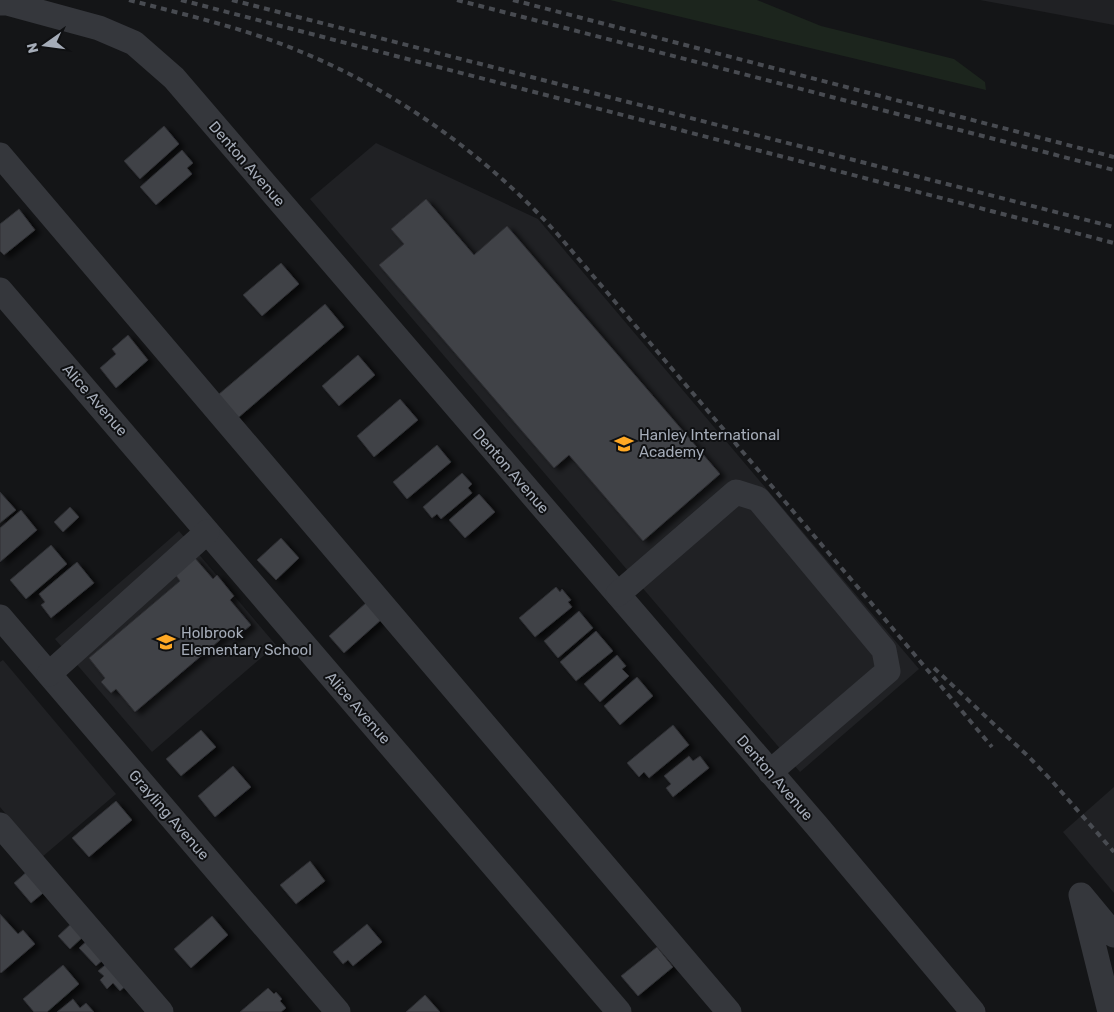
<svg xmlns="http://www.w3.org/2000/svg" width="1114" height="1012" viewBox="0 0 1114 1012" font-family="Rubik,sans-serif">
	<defs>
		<filter id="shadow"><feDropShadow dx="5.5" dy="3" stdDeviation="2.5" flood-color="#0009"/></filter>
	</defs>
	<rect width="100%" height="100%" fill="#141517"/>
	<g fill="#202124">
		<polygon points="980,0 1114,0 1114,25 1018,7"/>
		<polygon points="376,143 538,219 919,669 800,772 310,199"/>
		<polygon points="179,531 276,645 152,752 55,639"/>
		<polygon points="3,660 116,794 42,857 0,807 0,662"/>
		<polygon points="1114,787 1114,893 1063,832"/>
	</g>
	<polygon fill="#1c251d" points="610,0 757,0 821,26 954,59 985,82 986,90"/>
	<g fill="#404247" stroke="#2e2f33" filter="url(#shadow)">
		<polygon points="164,126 179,144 140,179 124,161"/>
		<polygon points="182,150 193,163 187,168 192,174 156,205 140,187"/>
		<polygon points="426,199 474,255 507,226 720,474 643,541 569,455 554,468 379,265 404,244 391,229"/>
		<polygon points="19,209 35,230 4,255 0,251 0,224"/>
		<polygon points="281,263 299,284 262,316 243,295"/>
		<polygon points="325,304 344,327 232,423 212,400"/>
		<polygon points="128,335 148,360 116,388 100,368 116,354 112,349"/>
		<polygon points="358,355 375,375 339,406 322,386"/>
		<polygon points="400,399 418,420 374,457 357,436"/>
		<polygon points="437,445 451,462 407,499 393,482"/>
		<polygon points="462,473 472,484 468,488 472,493 441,519 437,514 432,518 423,507"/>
		<polygon points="0,492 16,510 0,523"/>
		<polygon points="479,494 495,512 465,538 449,520"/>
		<polygon points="70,507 79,517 63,532 54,522"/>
		<polygon points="21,510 37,530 0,562 0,528"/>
		<polygon points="281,538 299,558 276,580 257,560"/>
		<polygon points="51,545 67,564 26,599 10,580"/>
		<polygon points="194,557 213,579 217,575 234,596 230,600 251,625 233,640 227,634 135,712 116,689 111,693 101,682 105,678 89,658 180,581 175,574"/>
		<polygon points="77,562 94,583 51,618 41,605 45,602 39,594"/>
		<polygon points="556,587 560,592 562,589 571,600 568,602 572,607 535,637 519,618"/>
		<polygon points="367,602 382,619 344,653 329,636"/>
		<polygon points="579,611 593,628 558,658 544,641"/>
		<polygon points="596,631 613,651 576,681 560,662"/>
		<polygon points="617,655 626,666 622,669 629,676 600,702 584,684"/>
		<polygon points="637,677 653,696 620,725 604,706"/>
		<polygon points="673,725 689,745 649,778 644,772 639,777 627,763"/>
		<polygon points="201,730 216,747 181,776 166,759"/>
		<polygon points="689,756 693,761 700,756 709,768 673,797 666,788 671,784 664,776"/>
		<polygon points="233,766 251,787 215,817 198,796"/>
		<polygon points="116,801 132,820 89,857 72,838"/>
		<polygon points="310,861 325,881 296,904 280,885"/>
		<polygon points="30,869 48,889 31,903 14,883"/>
		<polygon points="0,914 18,934 23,930 35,944 1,973 0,972"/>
		<polygon points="212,916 228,935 191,968 174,949"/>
		<polygon points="73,922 84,936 70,949 58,936"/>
		<polygon points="367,924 382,942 353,966 348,960 343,964 333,952"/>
		<polygon points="88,940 105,958 96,966 79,948"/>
		<polygon points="657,947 673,967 638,996 621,976"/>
		<polygon points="110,961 129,983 120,991 113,983 107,989 100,980 104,976 98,971"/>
		<polygon points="63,965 79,984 47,1012 34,1012 23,999"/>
		<polygon points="268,988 274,994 276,992 282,999 280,1001 286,1008 281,1012 240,1012"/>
		<polygon points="425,995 440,1012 406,1012"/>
		<polygon points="73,999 80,1008 86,1003 94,1012 57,1012"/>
	</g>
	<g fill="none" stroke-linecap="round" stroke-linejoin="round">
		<g stroke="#35373c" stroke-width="25">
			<polyline points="0,3 7,3 99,28 134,43 174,78 817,826 973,1012"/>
			<polyline points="0,155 729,1012"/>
			<polyline points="0,290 619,1012"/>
			<polyline points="618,594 736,492 758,499 884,650 888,671 770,772"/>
			<polyline points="0,617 338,1012"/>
			<polyline points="49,674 207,532"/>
			<polyline points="0,825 161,1012"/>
			<polyline points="1110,1012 1081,895 1114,935"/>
		</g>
		<g stroke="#484b51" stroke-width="4" stroke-dasharray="6 5" stroke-linecap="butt">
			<path d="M129 0C186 15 244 28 299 51 396 90 491 159 560 237L878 611 992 747"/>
			<polyline points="181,0 1114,243"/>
			<polyline points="232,0 1114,227"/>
			<polyline points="457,0 1114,170"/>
			<polyline points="513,0 1114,157"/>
			<polyline points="934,668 1029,757 1051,780 1114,852"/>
		</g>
	</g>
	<defs>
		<g id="school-bare" transform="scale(1.5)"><path d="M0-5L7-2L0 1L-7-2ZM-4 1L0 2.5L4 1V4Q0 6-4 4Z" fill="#ffa824" stroke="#0f1012" stroke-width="2.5" paint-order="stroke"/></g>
	</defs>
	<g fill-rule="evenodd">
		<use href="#school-bare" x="624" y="444"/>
		<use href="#school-bare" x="166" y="642"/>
	</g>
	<g text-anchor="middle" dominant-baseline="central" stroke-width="4" stroke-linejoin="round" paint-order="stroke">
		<g font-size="15" fill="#a5acb8" stroke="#0f1012">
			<text transform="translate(247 164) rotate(49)">Denton Avenue</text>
			<text transform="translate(95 400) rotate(49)">Alice Avenue</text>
			<text transform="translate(511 471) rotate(49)">Denton Avenue</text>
			<text transform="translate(358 708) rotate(49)">Alice Avenue</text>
			<text transform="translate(775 778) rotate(49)">Denton Avenue</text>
			<text transform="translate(169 815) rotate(49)">Grayling Avenue</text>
		</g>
		<g font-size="15" fill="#a5acb8" stroke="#0f1012" text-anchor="start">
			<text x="639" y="435">Hanley International<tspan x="639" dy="17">Academy</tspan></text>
			<text x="181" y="633">Holbrook<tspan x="181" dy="17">Elementary School</tspan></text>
		</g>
	</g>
	<g transform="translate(45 45) rotate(256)" stroke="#0f1012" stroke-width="4" paint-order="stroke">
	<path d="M0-4L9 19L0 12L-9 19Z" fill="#a5acb8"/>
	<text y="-8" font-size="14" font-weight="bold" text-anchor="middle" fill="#a5acb8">N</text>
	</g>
</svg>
